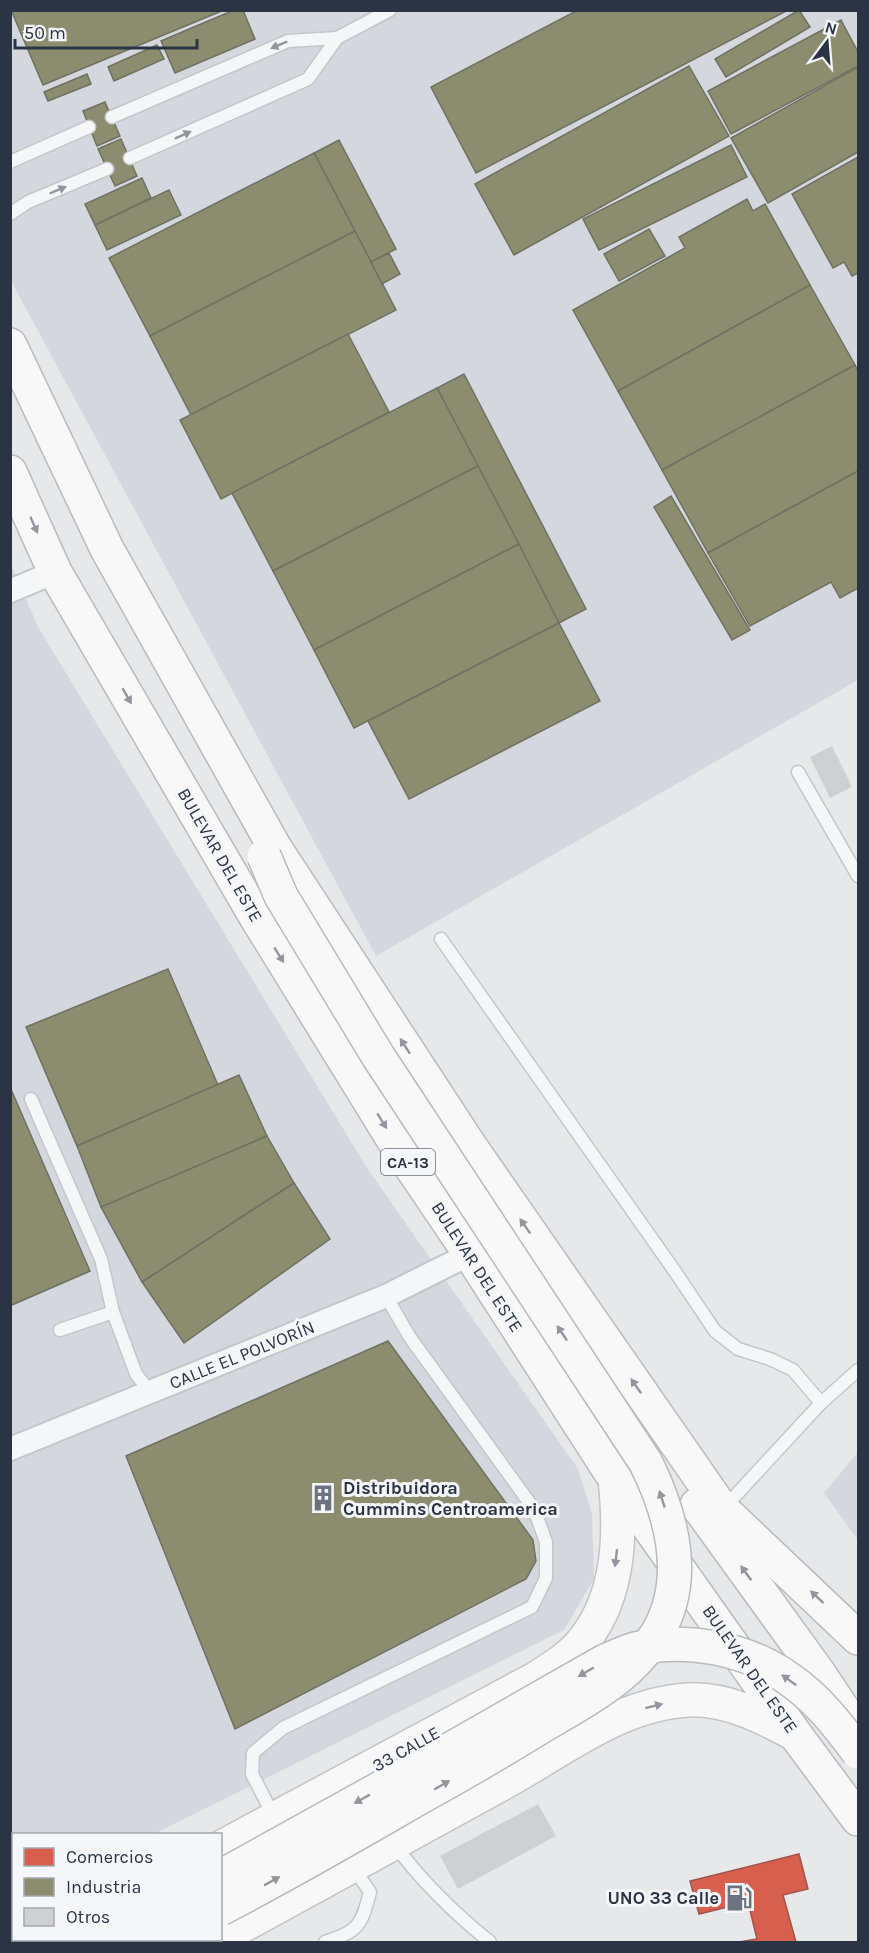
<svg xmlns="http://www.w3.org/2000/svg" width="869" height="1953" viewBox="0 0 869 1953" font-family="Karla,sans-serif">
	<rect width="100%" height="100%" fill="#e6e8ea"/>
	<g fill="#d4d7dd">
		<polygon points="10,11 858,11 858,680 376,956 11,281"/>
		<polygon points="10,562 38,627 367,1168 578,1469 592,1514 594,1579 564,1630 154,1834 14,1834 14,1905 11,1906"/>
		<polygon points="858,1452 858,1540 824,1493"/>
	</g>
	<polygon fill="#d6604d" stroke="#a3534b" stroke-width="1.5" points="799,1854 808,1889 783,1895 796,1942 739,1942 757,1939 748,1902 699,1914 690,1881"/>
	<g fill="#8c8c6e" stroke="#6f7262" stroke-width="1.5">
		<polygon points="11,10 224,10 43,85"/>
		<polygon points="234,10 243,10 255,39 175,73 161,41"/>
		<polygon points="578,10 788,10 476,173 431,87"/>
		<polygon points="799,10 810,27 726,77 715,59"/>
		<polygon points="841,20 858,52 858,66 731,134 708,91"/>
		<polygon points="157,45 164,59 114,81 108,67"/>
		<polygon points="689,66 729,136 514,255 475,184"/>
		<polygon points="858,67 858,152 768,203 731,138"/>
		<polygon points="87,74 91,84 48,101 44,92"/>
		<polygon points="105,102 120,136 97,146 83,111"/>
		<polygon points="121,139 137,176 115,186 98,149"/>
		<polygon points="339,140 396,249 371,262 314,153"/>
		<polygon points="731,145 747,177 599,250 583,219"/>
		<polygon points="314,153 355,231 150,336 109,258"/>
		<polygon points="858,157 858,273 852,276 844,262 833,268 792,194"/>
		<polygon points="142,178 151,198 95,225 85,204"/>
		<polygon points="169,190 181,215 107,250 95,225"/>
		<polygon points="747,199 753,211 765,204 810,285 618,391 573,310 685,248 679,237"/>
		<polygon points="649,229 665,256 619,281 604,254"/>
		<polygon points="355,231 396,310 191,415 150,336"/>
		<polygon points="389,253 400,274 382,284 371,262"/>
		<polygon points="810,285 855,365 662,470 618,391"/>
		<polygon points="348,334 389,412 221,499 180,420"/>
		<polygon points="855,365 858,371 858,471 708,553 662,470"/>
		<polygon points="464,374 586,609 559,623 437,388"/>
		<polygon points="437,388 478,466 273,571 232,493"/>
		<polygon points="478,466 519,544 314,650 273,571"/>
		<polygon points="858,471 858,588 840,598 831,582 750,626 708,553"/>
		<polygon points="671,496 750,630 732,640 654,507"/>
		<polygon points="519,544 559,623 354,728 314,650"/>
		<polygon points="559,623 600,701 409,799 368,721"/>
		<polygon points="168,969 218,1085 77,1146 26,1027"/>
		<polygon points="239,1075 267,1136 101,1207 77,1146"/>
		<polygon points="10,1087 90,1271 12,1305 10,1301"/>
		<polygon points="267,1136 294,1183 142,1282 101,1207"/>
		<polygon points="294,1183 330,1239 184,1343 142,1282"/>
		<polygon points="388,1341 533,1540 536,1561 526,1579 235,1729 126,1456"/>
	</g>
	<g fill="#ced0d3">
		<polygon points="832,746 852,787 830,798 810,757"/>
		<polygon points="538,1804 556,1836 458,1889 440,1856"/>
	</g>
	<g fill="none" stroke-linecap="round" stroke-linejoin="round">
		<g stroke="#c4c6c8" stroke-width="15">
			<g id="lane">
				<polyline points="112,117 288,41 337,38 390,10"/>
				<polyline points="130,158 308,79 337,38"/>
				<polyline points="10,162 89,127"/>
				<polyline points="10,214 28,202 107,169"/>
				<polyline points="798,772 858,876"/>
				<polyline points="441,939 676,1273 715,1331 738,1349 770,1359 793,1370 821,1403"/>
				<polyline points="31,1099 101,1259 113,1312 136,1374 150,1392"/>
				<polyline points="60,1330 113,1312"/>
				<polyline points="723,1509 821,1403 858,1370"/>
				<polyline points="275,1819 252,1774 253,1753 283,1728 532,1607 546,1578 546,1542 534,1509 409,1336 386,1296"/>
				<path d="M394 1844C422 1882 454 1913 490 1942"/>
				<path d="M325 1942C358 1931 361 1927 370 1892L353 1867"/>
			</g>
		</g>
		<g stroke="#c4c6c8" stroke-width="26">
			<g id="street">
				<polyline points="10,591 55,572"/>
				<polyline points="10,1449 386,1296 470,1254"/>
			</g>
		</g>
		<g stroke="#c2c5c8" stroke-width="36">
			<g id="primary">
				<path d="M220 1848 535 1679C553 1668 572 1656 585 1639 620 1593 621 1533 615 1479"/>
				<path d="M220 1938C315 1886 409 1834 503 1783 562 1751 618 1704 688 1700 726 1698 763 1717 795 1734"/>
				<polyline points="24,1942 31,1940"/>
			</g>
		</g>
		<g stroke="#b8bbbf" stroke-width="36">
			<g id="highway">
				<polyline points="10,345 107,549 275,848 470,1146 722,1509 858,1638"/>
				<polyline points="10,472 55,572 256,917 401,1152 470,1254 615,1479 795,1734 858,1819"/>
				<polyline points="697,1505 818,1672 850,1720 855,1737"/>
				<polyline points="83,1942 89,1940"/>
				<polyline points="152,1942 158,1940"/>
			</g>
		</g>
		<use href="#lane" stroke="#f5f6f7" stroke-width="12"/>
		<use href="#street" stroke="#f5f6f7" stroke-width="22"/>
		<use href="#primary" stroke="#f8f8f8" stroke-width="33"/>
		<use href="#highway" stroke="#f8f8f8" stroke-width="33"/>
		<g stroke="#b8bbbf" stroke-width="36" stroke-linecap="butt">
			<g id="highway-bridge">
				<path d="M220 1877 442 1754 605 1661C615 1657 625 1652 635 1649 685 1637 747 1648 789 1679 817 1698 838 1725 858 1752"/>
				<path d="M220 1909C290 1873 358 1833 426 1794 466 1772 505 1749 544 1725 586 1700 632 1677 658 1632 689 1578 672 1516 646 1463L378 1056 281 896 264 856"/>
			</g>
		</g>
		<use href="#highway-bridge" stroke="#f8f8f8" stroke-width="33"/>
	</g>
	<defs><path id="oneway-solid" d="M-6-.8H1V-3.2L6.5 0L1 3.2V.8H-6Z" transform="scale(1.5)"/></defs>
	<g fill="#90959e">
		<use href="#oneway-solid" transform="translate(279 45) rotate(157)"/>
		<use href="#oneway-solid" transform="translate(183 135) rotate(-24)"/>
		<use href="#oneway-solid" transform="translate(58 190) rotate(-23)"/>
	</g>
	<g fill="#92969e">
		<use href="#oneway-solid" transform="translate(34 525) rotate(66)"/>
		<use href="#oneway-solid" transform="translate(127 696) rotate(60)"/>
		<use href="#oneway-solid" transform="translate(279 955) rotate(58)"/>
		<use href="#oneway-solid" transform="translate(405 1046) rotate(-123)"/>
		<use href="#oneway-solid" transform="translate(382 1121) rotate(58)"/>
		<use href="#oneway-solid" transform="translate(525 1226) rotate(-125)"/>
		<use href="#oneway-solid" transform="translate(562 1333) rotate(-124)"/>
		<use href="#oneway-solid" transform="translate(636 1386) rotate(-125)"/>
		<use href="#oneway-solid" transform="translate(662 1499) rotate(-108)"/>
		<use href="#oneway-solid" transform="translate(616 1558) rotate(97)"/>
		<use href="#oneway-solid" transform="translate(746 1573) rotate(-126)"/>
		<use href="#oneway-solid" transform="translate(817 1597) rotate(-137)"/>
		<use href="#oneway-solid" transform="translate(586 1672) rotate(150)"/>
		<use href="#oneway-solid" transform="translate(789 1680) rotate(-144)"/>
		<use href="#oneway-solid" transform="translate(654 1706) rotate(-14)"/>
		<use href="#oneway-solid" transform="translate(442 1785) rotate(-30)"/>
		<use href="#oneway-solid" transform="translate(362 1799) rotate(151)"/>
		<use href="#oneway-solid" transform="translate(272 1881) rotate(-29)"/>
	</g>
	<defs>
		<g id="building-bare" transform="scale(2.07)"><path d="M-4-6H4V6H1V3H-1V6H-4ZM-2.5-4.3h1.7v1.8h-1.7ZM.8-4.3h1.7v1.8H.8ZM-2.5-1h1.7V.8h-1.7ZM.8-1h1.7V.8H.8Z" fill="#6c737f" stroke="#f4f6f9" stroke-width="2.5" paint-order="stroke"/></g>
		<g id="fuel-bare" transform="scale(2.07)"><path d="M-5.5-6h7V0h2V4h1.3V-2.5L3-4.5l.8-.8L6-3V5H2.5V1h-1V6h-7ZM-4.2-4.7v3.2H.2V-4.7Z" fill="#6c737f" stroke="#f4f6f9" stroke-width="2.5" paint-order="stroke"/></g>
	</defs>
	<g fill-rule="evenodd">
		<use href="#building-bare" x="323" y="1498"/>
		<use href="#fuel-bare" x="739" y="1898"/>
	</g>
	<g text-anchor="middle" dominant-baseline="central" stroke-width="6" stroke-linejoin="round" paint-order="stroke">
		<rect fill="#f4f6f9" stroke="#676e7b" stroke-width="1.5" x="381" y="1149" width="54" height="26" rx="4.5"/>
		<g font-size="16" font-weight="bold" fill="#2b3445">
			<text x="408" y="1162">CA-13</text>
		</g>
		<g font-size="18" fill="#2b3445" stroke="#f4f6f9">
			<text transform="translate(220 855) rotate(60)">BULEVAR DEL ESTE</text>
			<text transform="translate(477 1267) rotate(57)">BULEVAR DEL ESTE</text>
			<text transform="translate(242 1355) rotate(-22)">CALLE EL POLVORÍN</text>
			<text transform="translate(750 1669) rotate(55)">BULEVAR DEL ESTE</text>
			<text transform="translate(406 1749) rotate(-29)">33 CALLE</text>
		</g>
		<g font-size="18" font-weight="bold" fill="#2b3445" stroke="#f4f6f9" text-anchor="start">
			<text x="343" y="1488">Distribuidora<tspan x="343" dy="21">Cummins Centroamerica</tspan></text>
			<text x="719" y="1898" text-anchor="end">UNO 33 Calle</text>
		</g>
	</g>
	<rect width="869" height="1953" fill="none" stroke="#2b3445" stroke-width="24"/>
	<rect x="12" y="1833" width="210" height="108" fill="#f4f6f9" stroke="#a4a8b1" stroke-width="1.5"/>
	<rect x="24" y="1848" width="30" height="18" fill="#d6604d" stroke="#a4a8b1" stroke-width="1.5"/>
	<text x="66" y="1863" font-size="18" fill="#2b3445">Comercios</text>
	<rect x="24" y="1878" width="30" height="18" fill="#8c8c6e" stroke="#a4a8b1" stroke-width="1.5"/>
	<text x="66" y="1893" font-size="18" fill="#2b3445">Industria</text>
	<rect x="24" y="1908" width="30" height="18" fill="#ced0d3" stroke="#a4a8b1" stroke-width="1.5"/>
	<text x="66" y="1923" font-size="18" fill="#2b3445">Otros</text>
	<g transform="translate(827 42) rotate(16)" stroke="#f4f6f9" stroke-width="4.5" paint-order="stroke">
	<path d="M0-4.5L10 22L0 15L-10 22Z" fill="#2b3445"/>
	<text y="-9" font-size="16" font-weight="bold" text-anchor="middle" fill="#2b3445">N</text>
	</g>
	<path d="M15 39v9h182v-9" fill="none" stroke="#2b3445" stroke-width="3"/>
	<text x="24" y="39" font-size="18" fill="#2b3445" stroke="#f4f6f9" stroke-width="4.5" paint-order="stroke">50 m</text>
</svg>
